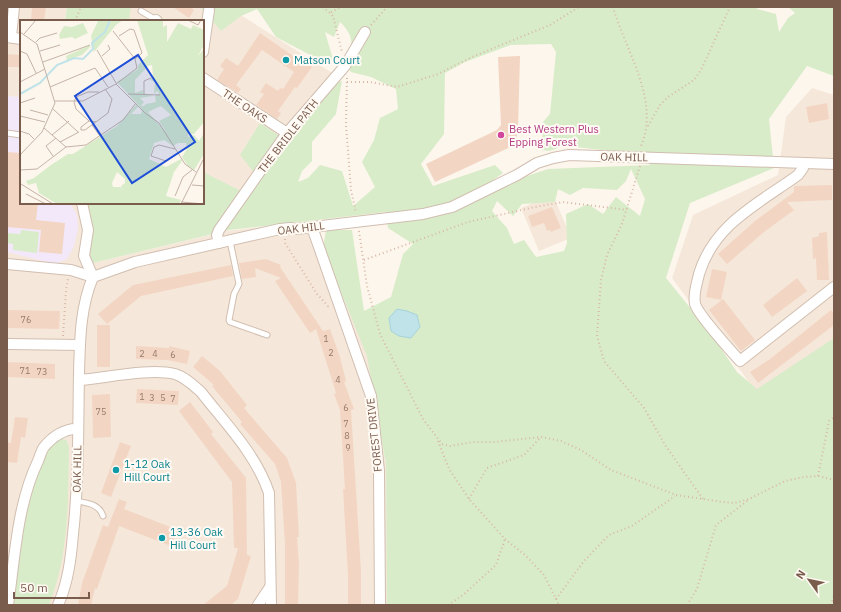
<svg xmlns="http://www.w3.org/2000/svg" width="841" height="612" viewBox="0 0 841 612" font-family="'IBM Plex Sans',sans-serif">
	<rect width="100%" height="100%" fill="#fdf6ec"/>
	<g fill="#f5e8da">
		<polygon points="7,7 67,7 65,21 21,21 21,203 89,203 89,264 226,231 310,221 368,356 386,464 388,605 7,605"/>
		<polygon points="118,7 228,7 337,76 240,196 203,178 203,21 122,21"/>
		<polygon points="812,88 834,95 834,342 760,397 672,278 693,215 778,175 786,117"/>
		<polygon points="553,195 571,238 539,251 521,208"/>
	</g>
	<polygon fill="#f3e8fa" points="7,96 21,97 21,203 70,203 77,215 78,228 74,246 67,259 55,264 7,252"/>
	<g fill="#d8ecc9" fill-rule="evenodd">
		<polygon points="67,7 131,7 129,21 65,21"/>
		<path d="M200 7H757V9L776 14 779 32 788 18 795 13 788 7H834V76L807 66 769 119 774 168 690 203 666 278 709 331 737 372 757 389 834 338V605H387L386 464 367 356 323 248 326 230H352L364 311 391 297 403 254 413 244 388 228 386 212 229 230 89 264V203H203V172L241 191 260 180 240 155 260 123 281 137 325 86 342 81 336 114 312 142V161L302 171 298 182 308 178 320 165 342 171 353 206 375 187 362 162 374 140 380 118 398 109 396 89 371 77 351 72 348 67C352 48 356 37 340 22L334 37 325 32 332 56 331 66 276 37 257 9 241 16 221 31ZM551 44 556 52 550 114 543 122 542 150 549 151 565 146 650 155V165L548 169 518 179 488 184 503 173 495 165 433 186 421 164 444 134 445 73 465 62 511 45ZM631 169 645 199 640 216 616 197 603 214 588 204 566 214 567 243 564 251 536 257 524 240 514 244 507 228 492 211 497 201 513 216 522 204 555 202 558 189 570 195 583 188 617 190 626 181Z"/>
		<polygon points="21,230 39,232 37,253 13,250 13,244 7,243 7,233 20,234"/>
		<path d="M62 438 67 441 69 448C68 501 69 555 49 605H13C18 565 23 457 62 438Z"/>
	</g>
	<polygon fill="#bfe3e8" stroke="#a5d3da" points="397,309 407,311 417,315 420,327 411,338 399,336 391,331 389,318"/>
	<g fill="#f3d5c3">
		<polygon points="32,7 46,7 44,21 31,21"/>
		<polygon points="173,7 190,7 194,10 189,18"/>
		<polygon points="260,33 302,62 303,60 312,67 297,88 295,87 278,111 281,113 277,119 256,105 264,94 260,92 266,83 278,91 280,88 283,89 294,72 262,50 236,85 241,89 238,93 217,80 224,69 220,66 226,58 238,66"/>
		<polygon points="7,54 21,55 21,67 7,67"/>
		<polygon points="520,56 518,129 515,145 435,182 426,164 497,130 501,125 498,57"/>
		<polygon points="827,103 829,119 809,123 806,107"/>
		<polygon points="7,152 21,153 21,203 38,203 36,220 65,223 62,254 39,252 41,230 7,227"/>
		<polygon points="832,185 832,200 787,202 794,210 764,232 727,264 718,254 755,221 794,192 794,186"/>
		<polygon points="552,207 561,228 551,232 550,230 547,231 544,223 532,227 528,216"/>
		<polygon points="827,232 829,280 817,280 816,258 813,259 812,238 819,236 819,233"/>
		<polygon points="266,259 281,265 280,267 323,331 330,329 340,357 346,381 344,382 354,409 351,410 361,571 361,605 348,605 348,576 343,489 345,489 340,410 334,394 336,393 316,329 310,333 275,281 281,278 255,268 256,277 242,279 239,263"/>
		<polygon points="231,265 233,276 141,296 107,324 98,314 133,285"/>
		<polygon points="712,269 727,272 721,300 706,297"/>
		<polygon points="797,278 807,291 772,317 763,305"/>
		<polygon points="723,299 755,340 741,351 709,310"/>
		<polygon points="7,310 60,311 59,329 7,328"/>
		<polygon points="831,310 834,314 834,325 758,383 750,372 770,359"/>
		<rect x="97" y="325" width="13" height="42"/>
		<polygon points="136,346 169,348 169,346 190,351 187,364 167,360 136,359"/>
		<polygon points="202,356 220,371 247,405 244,408 287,458 296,483 299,537 297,537 299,564 298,605 285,605 285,544 281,482 275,464 240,424 242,422 212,386 214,385 193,367"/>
		<polygon points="7,362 55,364 55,379 7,377"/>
		<polygon points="137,389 179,391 178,405 136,403"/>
		<polygon points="110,394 111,437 93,438 92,395"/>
		<polygon points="190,402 213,432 211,434 246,478 247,555 251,556 238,599 231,605 203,605 227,586 238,548 234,548 232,482 179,411"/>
		<polygon points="15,417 28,418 25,438 21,437 17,463 7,462 7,442 11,443"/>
		<polygon points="120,442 131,446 111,497 101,493"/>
		<polygon points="119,499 127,502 124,509 178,530 171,546 119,526 97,589 95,588 91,605 78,605 82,583 103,525 108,527"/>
	</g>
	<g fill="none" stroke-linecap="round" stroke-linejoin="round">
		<g stroke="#d1beb0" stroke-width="7">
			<g id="service">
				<polyline points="141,11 156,20"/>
				<polyline points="7,133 21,135"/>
				<polyline points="230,241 239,284 234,294 229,320 230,322 267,335"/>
				<path d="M76 501C88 503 99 504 103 516"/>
			</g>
		</g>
		<g stroke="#d1beb0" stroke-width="12">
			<g id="minor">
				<polyline points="156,20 157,21"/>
				<polyline points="7,37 21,39"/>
				<polyline points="11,37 14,7"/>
				<polyline points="203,52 209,10"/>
				<polyline points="203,78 287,133"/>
				<path d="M803 163V168L798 175C758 204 714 224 699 274 697 284 693 293 695 304 698 314 731 351 740 361L834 287"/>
				<polyline points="82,203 88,230 84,256 93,277"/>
				<polyline points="312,227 371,396 379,471 380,605"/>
				<polyline points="219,243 217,235 219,230 287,133 345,66 365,32"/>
				<polyline points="7,264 71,270 93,277"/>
				<polyline points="7,344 80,345"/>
				<path d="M79 380C106 378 149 368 175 374 185 377 193 385 201 392 225 423 256 454 269 493L271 605"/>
				<path d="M8 605C15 557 17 505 38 461 40 457 41 451 44 447 52 437 65 428 78 429"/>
				<path d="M58 605C68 583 71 558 73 534 79 480 78 427 79 373 80 340 80 308 93 277L135 262 280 229 290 228 296 229 423 214 452 207 517 175 537 163 553 158 569 155 834 164"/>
				<polyline points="258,605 270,587"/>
			</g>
		</g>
		<g stroke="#d9b8a5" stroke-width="2" stroke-dasharray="1 3" stroke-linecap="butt">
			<polyline points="323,7 333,16 342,52"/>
			<path d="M613 7C625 50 662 103 640 148"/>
			<polyline points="331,12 341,7"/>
			<polyline points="75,21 81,7"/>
			<polyline points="371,25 387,7"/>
			<polyline points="347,78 346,125 351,190 356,213"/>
			<polyline points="347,82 370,82 397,87 438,74 472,57 550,25 579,7"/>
			<polyline points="648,126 660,105 668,97 694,80 701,70 730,7"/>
			<polyline points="640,166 622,224 607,255 601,280 597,336 604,361 644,408 665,445 703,499"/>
			<polyline points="359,231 367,286 380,334 423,419 442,444 450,446 473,442 494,442 541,437 561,441 581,450 611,470 676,495 723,502 735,503 749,499 785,481 804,477 818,476 834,480"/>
			<polyline points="285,239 285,243 317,294 328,306 330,305"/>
			<polyline points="364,260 468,222 535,207 563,202 627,210"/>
			<polyline points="63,336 66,290 68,279"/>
			<polyline points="438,441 449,469 469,499 505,539 525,555 544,575 559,605"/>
			<polyline points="818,476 829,421 834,417"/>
			<polyline points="469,499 487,468 524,455 541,437"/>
			<polyline points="556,599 584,561 609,535 632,526 675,496"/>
			<polyline points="448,605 463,595 496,565 505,539"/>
			<polyline points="687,605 697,589 716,525 747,501"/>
			<polyline points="831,605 834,595"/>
		</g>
		<use href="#service" stroke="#fff" stroke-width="5"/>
		<use href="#minor" stroke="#fff" stroke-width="10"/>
	</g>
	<g fill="#0f9aa8" stroke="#fffaf3" stroke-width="1.5">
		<circle cx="286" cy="60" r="4"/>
		<circle cx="116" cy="470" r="4"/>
		<circle cx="162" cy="538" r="4"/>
	</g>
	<circle fill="#d1479c" stroke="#fffaf3" stroke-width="1.5" cx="501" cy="135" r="4"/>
	<g text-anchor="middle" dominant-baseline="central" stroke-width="4" stroke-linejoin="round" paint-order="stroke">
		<g font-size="9" fill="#987a6a">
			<text x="26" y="319">76</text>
			<text x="326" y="338">1</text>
			<text x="331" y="352">2</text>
			<text x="142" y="353">2</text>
			<text x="155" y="353">4</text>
			<text x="173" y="354">6</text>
			<text x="25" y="370">71</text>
			<text x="42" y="371">73</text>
			<text x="338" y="379">4</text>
			<text x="142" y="396">1</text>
			<text x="152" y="397">3</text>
			<text x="163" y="397">5</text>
			<text x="173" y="398">7</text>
			<text x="346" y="407">6</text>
			<text x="101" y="411">75</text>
			<text x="346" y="423">7</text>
			<text x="347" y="435">8</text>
			<text x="348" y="447">9</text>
		</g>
		<g font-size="11" fill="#0d838f" stroke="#fffaf3" text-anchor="start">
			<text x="294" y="60">Matson Court</text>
			<text x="124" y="464">1-12 Oak<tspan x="124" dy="13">Hill Court</tspan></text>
			<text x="170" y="532">13-36 Oak<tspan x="170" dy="13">Hill Court</tspan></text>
		</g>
		<g font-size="11" fill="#7a5c4d" stroke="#fffaf3">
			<text transform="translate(245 106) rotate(34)">THE OAKS</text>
			<text transform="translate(288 136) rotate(-52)">THE BRIDLE PATH</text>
			<text transform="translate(624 157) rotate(1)">OAK HILL</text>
			<text transform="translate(301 228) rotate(-7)">OAK HILL</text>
			<text transform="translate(374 435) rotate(-96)">FOREST DRIVE</text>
			<text transform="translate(77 469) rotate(-89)">OAK HILL</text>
		</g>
		<g font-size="11" fill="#b23c85" stroke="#fffaf3" text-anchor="start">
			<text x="509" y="129">Best Western Plus<tspan x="509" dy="13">Epping Forest</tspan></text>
		</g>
	</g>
	<g transform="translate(20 20)">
		<rect width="184" height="184" fill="#fdf6ec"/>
		<path d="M103 0 96 5 74 32 71 16 78 1ZM117 0H143V7L147 5V22L158 3 171 9 173 5 184 10V25L178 36 184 29V102L174 114H168V117L174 115 179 121 184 113V134L174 150 168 146 162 137 167 129 166 123H158L153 126 144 120 134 123 129 139 146 147 161 139 162 141 154 152 146 176 161 180 159 184H37L19 173 16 163 8 165 6 161 14 158 31 145 48 134H53L97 106 117 84 118 87 111 94H121L122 89 97 62 118 49V45L128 35ZM132 45 133 56 130 60 135 62 134 74 137 71 139 73 135 76 136 82 126 84 124 86H121L124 82 120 78 133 76 123 73V70L115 73V60L128 46ZM141 86 151 95 139 101 146 112 128 92ZM97 152 105 159V163L101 166 104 172 101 167H93L92 163ZM63 3 68 13 55 19 52 17 40 19 39 15 44 6 52 7ZM68 26H71L62 35 47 40 46 36Z" fill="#d8ecc9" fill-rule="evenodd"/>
		<path fill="none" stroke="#bfe3e8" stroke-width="2" d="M0 74 20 63 37 45 54 38 63 39 73 29 72 23 85 12 90 0"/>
		<path fill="none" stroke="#c5b3a7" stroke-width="1" d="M168 0 178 5 181 0M0 12 17 24 35 83 22 112 0 135M4 14 16 0M99 16 110 9 114 10 122 33 115 39M16 22 20 18 37 13M77 30 96 63M0 31 7 34 16 53M20 31 40 25M82 36 90 29 88 25M23 42 70 25M0 62 25 49M96 64 125 93 139 103 165 144 176 152M30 67 75 48 88 67M108 74 140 75M124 74V61L131 58M35 81H63L96 64 117 48 115 39 93 11M54 82 56 89 69 101 76 102M54 82 56 77 68 72H79M0 83 15 78M33 89 58 112M10 90 28 95M0 96 25 102M69 101 61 107V110H65L88 93 92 79 85 69M72 105 80 116M24 108 46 127M0 111 9 114 14 119M32 115 49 101M40 122 59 112M46 127 66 125 103 100 116 83M155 129 139 125 134 127 131 136 146 141 158 133M33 136 26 126 36 118M0 150 17 149 46 127M1 164 33 184M172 165 184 166M6 174 26 184M155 176 163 157 172 150M161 182 184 184M161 184 184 138"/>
		<path fill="#1d4ed8" fill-opacity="0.15" stroke="#1d4ed8" stroke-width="2" d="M118 35 175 122 112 163 55 76Z"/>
		<rect width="184" height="184" fill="none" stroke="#7a5c4d" stroke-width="2"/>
	</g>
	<rect width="841" height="612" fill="none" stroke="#7a5c4d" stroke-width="16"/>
	<g transform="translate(809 580) rotate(303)" stroke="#fffaf3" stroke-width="3" paint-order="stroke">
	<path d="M0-3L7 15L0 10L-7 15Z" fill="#7a5c4d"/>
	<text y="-6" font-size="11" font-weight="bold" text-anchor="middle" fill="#7a5c4d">N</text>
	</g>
	<path d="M14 592v6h75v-6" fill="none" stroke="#7a5c4d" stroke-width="2"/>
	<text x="20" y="592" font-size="12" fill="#7a5c4d" stroke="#fffaf3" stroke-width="3" paint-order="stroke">50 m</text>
</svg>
